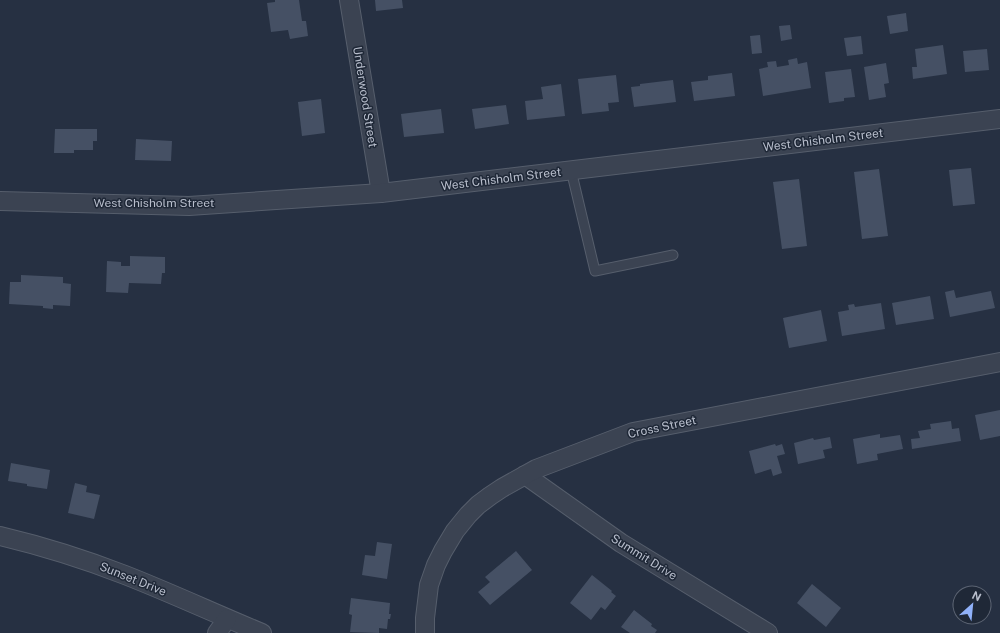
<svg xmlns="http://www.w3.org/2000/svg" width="1000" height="633" viewBox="0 0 1000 633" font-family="'Public Sans',sans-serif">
	<rect width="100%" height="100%" fill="#263042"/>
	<g fill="#455064">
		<polygon points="275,0 299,0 302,21 306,21 308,36 290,39 288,30 271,32 267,3 275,2"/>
		<polygon points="375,0 402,0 403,8 376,11"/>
		<polygon points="906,13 908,31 890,34 887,16"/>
		<polygon points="790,25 792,39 781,41 779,26"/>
		<polygon points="760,35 762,53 752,54 750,36"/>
		<polygon points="861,36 863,54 847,56 844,38"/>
		<polygon points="943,45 947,74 913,79 912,67 917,67 915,49"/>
		<polygon points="987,49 989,70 965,72 963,51"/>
		<polygon points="797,58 798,64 807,62 811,88 763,96 759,69 768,67 767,62 776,61 777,67 789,65 788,60"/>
		<polygon points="886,63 889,83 884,84 886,97 869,100 864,67"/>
		<polygon points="851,69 855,97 844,98 844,101 829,103 825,72"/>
		<polygon points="732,73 735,96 694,101 691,82 708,80 708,76"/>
		<polygon points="616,75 619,102 608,103 609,111 582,114 578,79"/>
		<polygon points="673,80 676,102 634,107 631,87 640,86 640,84"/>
		<polygon points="561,84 565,116 527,120 525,101 543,99 541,87"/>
		<polygon points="321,99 325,133 302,136 298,102"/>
		<polygon points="506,105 509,124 475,129 472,109"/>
		<polygon points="441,109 444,133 404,137 401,114"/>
		<polygon points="55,129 97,129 97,141 93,141 93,150 74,150 74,153 54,153"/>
		<polygon points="136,139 172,141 171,161 135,160"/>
		<polygon points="971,168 975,204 953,206 949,170"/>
		<polygon points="879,169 888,236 862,239 854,172"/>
		<polygon points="799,179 807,246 782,249 773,182"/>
		<polygon points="130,256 165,257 165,273 162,273 161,284 129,283 128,293 106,292 107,261 121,262 121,266 130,266"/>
		<polygon points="21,275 63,277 63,283 71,284 70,306 53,305 53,309 43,308 43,306 9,304 10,282 21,282"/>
		<polygon points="954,290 956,298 991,291 995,308 950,317 945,292"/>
		<polygon points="930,296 934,319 896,325 892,303"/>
		<polygon points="881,303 885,329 842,336 838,312 849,310 848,305 854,304 855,307"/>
		<polygon points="821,310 827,341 789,348 783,318"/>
		<polygon points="1000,410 1000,436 980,440 975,415"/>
		<polygon points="951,421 952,429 959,428 961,441 912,449 911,439 920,438 918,431 931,429 930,424"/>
		<polygon points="880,434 880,438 900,435 903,449 877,454 878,460 857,464 853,439"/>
		<polygon points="830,437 832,448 823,450 825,458 798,464 794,443 813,438 814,440"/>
		<polygon points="775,444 776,446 782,444 785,454 777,456 782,473 773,476 771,469 755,474 749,451"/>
		<polygon points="11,463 50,470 47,489 27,486 27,484 8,481"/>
		<polygon points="75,483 87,486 86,492 100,495 94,519 68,513"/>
		<polygon points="377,542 392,544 387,579 362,575 365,555 375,556"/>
		<polygon points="516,551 532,570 490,605 478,592 490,582 485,577"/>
		<polygon points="592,575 612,591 611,592 616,596 605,610 601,607 591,620 570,603"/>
		<polygon points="812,584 841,608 826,627 797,603"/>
		<polygon points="351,598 390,603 389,614 391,614 390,619 388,619 387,629 379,628 379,633 350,632 352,615 349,614"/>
		<polygon points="634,610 652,624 651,626 657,630 655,633 630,633 621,627"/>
	</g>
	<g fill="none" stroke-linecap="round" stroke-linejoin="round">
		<g stroke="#565e6c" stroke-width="11">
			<polyline id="lane" points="571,170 595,271 673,255"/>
		</g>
		<g stroke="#565e6c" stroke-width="20">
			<g id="street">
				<polyline points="349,0 381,193"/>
				<polyline points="0,201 189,206 381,193 1000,119"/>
				<polyline points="525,475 621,543 768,633"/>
				<path d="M0 536C42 546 84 559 125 575 171 593 216 614 262 633"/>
				<polyline points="217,633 227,619"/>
				<polyline points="425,633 425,618 429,585 436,565 443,551 455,531 468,515 478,505 490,496 502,488 536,469 633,432 1000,362"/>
			</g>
		</g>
		<use href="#lane" stroke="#3b4352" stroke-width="9"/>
		<use href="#street" stroke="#3b4352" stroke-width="18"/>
	</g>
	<g text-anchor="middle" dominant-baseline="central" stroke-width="3" stroke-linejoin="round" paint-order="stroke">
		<g font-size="12" fill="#b8becc" stroke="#1f2837">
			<text transform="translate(365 97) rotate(81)">Underwood Street</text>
			<text transform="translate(823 140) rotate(-7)">West Chisholm Street</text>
			<text transform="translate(501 179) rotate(-7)">West Chisholm Street</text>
			<text x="154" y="203">West Chisholm Street</text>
			<text transform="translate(662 427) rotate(-12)">Cross Street</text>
			<text transform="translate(644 557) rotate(32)">Summit Drive</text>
			<text transform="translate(133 579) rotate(22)">Sunset Drive</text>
		</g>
	</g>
	<g transform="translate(972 605) rotate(27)"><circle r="19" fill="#1f2837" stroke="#5c6473"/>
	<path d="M0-3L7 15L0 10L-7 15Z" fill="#90b1f9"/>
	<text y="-6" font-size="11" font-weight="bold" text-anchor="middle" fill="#b8becc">N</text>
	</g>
</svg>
